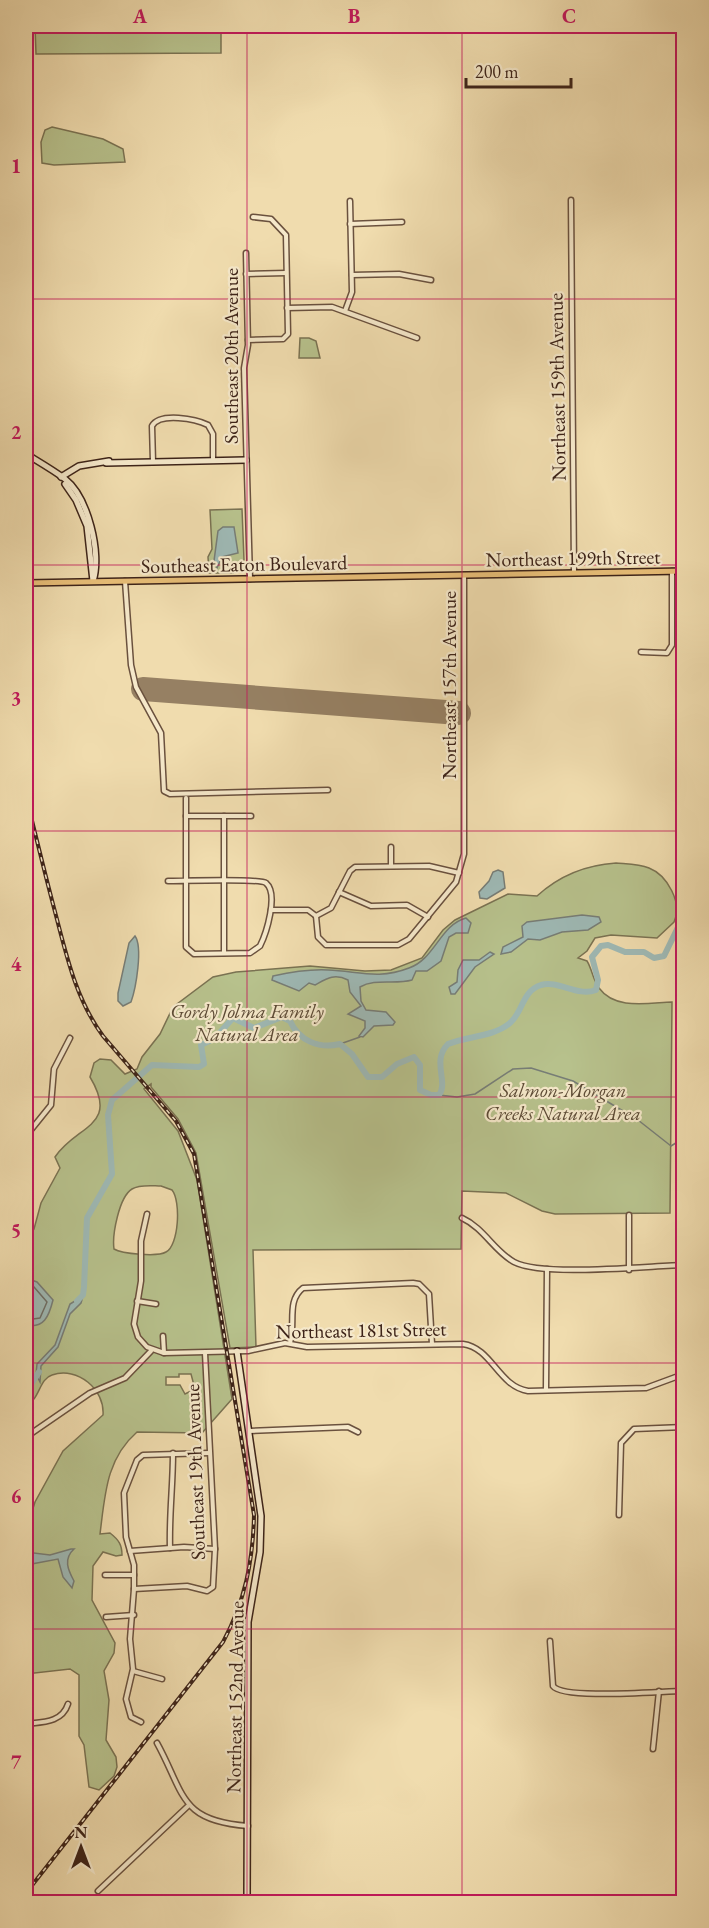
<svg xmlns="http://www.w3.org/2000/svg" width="709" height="1928" viewBox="0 0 709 1928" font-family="'EB Garamond',serif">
	<rect width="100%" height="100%" fill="#f0dcae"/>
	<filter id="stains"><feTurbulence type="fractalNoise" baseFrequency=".00333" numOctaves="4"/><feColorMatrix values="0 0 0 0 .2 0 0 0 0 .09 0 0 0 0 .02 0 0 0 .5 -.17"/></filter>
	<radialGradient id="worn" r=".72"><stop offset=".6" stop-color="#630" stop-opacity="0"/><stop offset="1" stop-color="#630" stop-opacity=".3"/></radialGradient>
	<g fill="#b7c18c" stroke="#7a7252" stroke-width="1.5" fill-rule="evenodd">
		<polygon points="35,26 211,26 221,32 221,53 36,54"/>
		<polygon points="52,127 103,139 123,149 125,162 54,165 42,163 41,142 45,130"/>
		<polygon points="300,338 309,338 316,341 320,358 299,358"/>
		<polygon points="242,509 244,560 233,573 209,573 208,557 212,549 210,510"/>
		<path d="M616 863C626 864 639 864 649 868 667 875 683 903 674 922L657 938 611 935 595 938 587 951 578 958 587 961C592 969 593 980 599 988 615 1010 647 1003 672 1002L670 1213 555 1214 542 1211 506 1193 462 1191 461 1249 253 1250 256 1347 230 1348 196 1153 178 1119 151 1087V1084L144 1089 178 1131 197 1180 232 1399 202 1433 137 1432C106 1459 105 1495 100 1534L110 1533C119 1540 122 1545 122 1555L116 1556 103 1552 93 1566 92 1600 115 1643 114 1653 104 1671 109 1700 106 1740 116 1757 117 1767 114 1776 99 1790 89 1787 84 1745 79 1736V1675L70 1669 26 1674V1531L35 1502 63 1451 103 1415C105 1390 78 1366 52 1375 39 1379 40 1399 26 1406V1242L34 1229 41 1203 60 1168 55 1157C76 1125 120 1127 90 1077L94 1063 100 1059 111 1060 125 1074 137 1069 142 1057 160 1034 173 1007 213 977 236 972 310 966 365 971 391 970 422 958 443 930 455 920 508 894 537 896C560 875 585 865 616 863ZM161 1186 172 1190C181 1201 179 1245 166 1252 158 1257 122 1254 114 1249 112 1235 119 1197 132 1189 140 1184 153 1186 161 1186ZM179 1374H191L195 1389 185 1394 180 1385H166V1377H179Z"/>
	</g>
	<g fill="#9eb9b5" stroke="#777d76" stroke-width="1.5">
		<polygon points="223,527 234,527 238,553 222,557 217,568 214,561 218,531"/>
		<polygon points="498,870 503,872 505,888 487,899 480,898 479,892 489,881 493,872"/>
		<polygon points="582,915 599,917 601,922 588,930 562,932 540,940 528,939 511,952 501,954 503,947 523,937 522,926 527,922"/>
		<path d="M466 918 471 923 468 933H456L449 937 441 961 427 971H416L412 980C395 985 375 978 360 987L361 1001 366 1010 386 1012 395 1022 393 1025 374 1026 363 1037 359 1036 365 1028V1021L348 1014 361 1006 350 992 348 980C334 973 326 979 315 985L309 983 299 991 272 980 273 976C291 972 309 969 328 970 358 971 378 980 409 968 435 959 440 925 466 918Z"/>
		<path d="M135 936C143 947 136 988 131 1002L123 1006 118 1001V993L129 943Z"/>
		<polygon points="490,952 494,954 475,967 455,994 451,994 449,987 457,982 458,970 463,960 479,960"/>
		<path d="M26 1278 37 1282 53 1300C49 1316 44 1329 26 1325Z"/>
		<polygon points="83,1296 81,1303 70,1314 58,1347 41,1366 40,1382 36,1374 37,1364 55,1345 70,1304"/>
		<path d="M71 1549H74C63 1559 68 1570 74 1581L72 1588 63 1577 58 1559 26 1565V1552L50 1555Z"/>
	</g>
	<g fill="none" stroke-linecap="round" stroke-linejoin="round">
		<polyline stroke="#6e6e66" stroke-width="1.5" points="26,1284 34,1287 47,1302 40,1318 26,1320"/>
		<g stroke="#777d76" stroke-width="1.5">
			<polyline points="340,1044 360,1037"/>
			<polyline points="439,1095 457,1097 475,1094 513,1069 531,1068 573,1081 638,1120 671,1146 679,1141 684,1126"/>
		</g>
		<g stroke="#9eb9b5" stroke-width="6">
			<path d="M77 1301 83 1295 84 1287 87 1218 112 1174 108 1115 112 1100 152 1065 199 1067 204 1064 201 1045 215 1038 233 1018 254 1028 282 1017 290 1021C299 1041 319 1049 340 1044L352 1054 368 1077H382L397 1064 414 1057 420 1065V1090L431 1095H439C449 1082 431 1061 448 1044 467 1036 494 1037 510 1023 523 1012 522 991 541 985 559 980 577 997 596 990L598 980 592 957 601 946 608 945 625 952H644L654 958 664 956 684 915"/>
			<polyline points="26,1392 39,1372"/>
		</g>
		<polyline stroke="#968063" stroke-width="24" points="143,689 459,713"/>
		<g stroke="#6a513e" stroke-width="7">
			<g id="street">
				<polyline points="571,200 574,573"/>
				<polyline points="350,224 402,222"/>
				<polyline points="246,253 248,345 244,368 250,579"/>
				<polyline points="246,274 286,273"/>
				<polyline points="352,275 399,274 431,280"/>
				<polyline points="287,308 332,307 417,338"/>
				<polyline points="345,311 352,292 350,201"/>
				<polyline points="248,340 283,339 288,334 286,235 271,219 253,217"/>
				<path d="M153 462 152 426C160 412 196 419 208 425L213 434V460"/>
				<polyline points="125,581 131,665 136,687 161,733 164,791 170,794 328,790"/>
				<polyline points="641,652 667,653 672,645 672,571"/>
				<polyline points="186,816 251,816"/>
				<polyline points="224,816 224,953"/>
				<polyline points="391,847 391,866"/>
				<path d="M168 881C182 881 259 878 266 883 279 894 266 934 260 946L250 953 194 954 186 947V798"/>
				<polyline points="339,892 371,906 407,905 428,917"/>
				<polyline points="271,910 308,910 316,916"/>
				<polyline points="316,916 318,937 326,945 398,945 409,939 456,882 464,854 464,575"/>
				<polyline points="316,916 331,908 350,871 355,867 429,866 459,873"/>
				<polyline points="26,1136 51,1105 54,1069 70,1038"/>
				<path d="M147 1214 141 1241V1281L134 1324 138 1337 147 1347 164 1353 248 1351 285 1343 307 1347 463 1344C492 1348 498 1386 528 1391L646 1388 684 1374"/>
				<polyline points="629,1215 629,1270"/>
				<path d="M462 1218C484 1228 494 1251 514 1262 542 1277 647 1266 684 1265"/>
				<polyline points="137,1301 156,1304"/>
				<polyline points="163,1336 164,1353"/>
				<path d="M290 1343C296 1324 286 1301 303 1288L413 1283 419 1284 429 1294 432 1344"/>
				<polyline points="546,1390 547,1269"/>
				<polyline points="249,1431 348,1427 358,1432"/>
				<polyline points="26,1437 90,1393 125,1378 151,1351"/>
				<polyline points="619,1515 621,1443 634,1429 684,1427"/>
				<path d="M170 1548C169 1516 173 1485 173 1453"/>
				<polyline points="130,1551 184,1547 215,1549"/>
				<polyline points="105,1575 134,1575"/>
				<polyline points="134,1589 187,1586 207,1591 213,1587 215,1549 205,1353"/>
				<polyline points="106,1617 134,1615"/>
				<path d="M550 1641 553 1686C563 1700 662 1691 684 1691"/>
				<polyline points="133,1671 162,1679"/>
				<polyline points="141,1722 131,1717 126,1699 133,1669 130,1639 134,1589 134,1565 126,1537 124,1493 137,1460 143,1455 209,1453"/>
				<path d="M26 1724C42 1722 62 1723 68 1704"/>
				<path d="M157 1743C185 1794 179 1821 248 1826"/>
				<polyline points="653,1749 659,1691"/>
				<polyline points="98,1891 188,1806"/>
			</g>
		</g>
		<g stroke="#3d2318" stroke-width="8">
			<g id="secondary">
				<polyline points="26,354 28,335 26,62"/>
				<path d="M26 454C39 462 53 470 65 479 88 497 102 554 93 581"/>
				<polyline points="106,463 246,460"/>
				<polyline points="61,477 79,466 109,461"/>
				<polyline points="65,484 76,500 87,526 93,581"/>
				<polyline points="237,1351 261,1516 260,1552 248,1622 247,1902"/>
			</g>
		</g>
		<g stroke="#3d2318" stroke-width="8">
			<polyline id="primary" points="26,583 684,571"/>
		</g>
		<use href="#street" stroke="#f5e8ca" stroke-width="4"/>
		<use href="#secondary" stroke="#f5e8ca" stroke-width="5"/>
		<use href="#primary" stroke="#e8be77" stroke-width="5"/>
		<g stroke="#3d2318" stroke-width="4">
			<path id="rail" d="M26 796C35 833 44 870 54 908 66 953 75 998 103 1036L176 1121 194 1154 254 1515C253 1561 245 1601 223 1642L26 1893"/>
		</g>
		<use href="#rail" stroke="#f5e8ca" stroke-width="1.5" stroke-dasharray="4.5" stroke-linecap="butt"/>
	</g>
	<path fill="none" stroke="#c2185b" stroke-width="1.5" stroke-opacity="0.55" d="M247 26V1902M462 26V1902M26 299H684M26 565H684M26 831H684M26 1097H684M26 1363H684M26 1629H684"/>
	<g text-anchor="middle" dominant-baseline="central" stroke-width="4.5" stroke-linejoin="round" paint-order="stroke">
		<g font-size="20" fill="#3d2318" stroke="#f5e8ca">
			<text transform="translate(231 356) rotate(-90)">Southeast 20th Avenue</text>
			<text transform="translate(557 387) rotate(-91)">Northeast 159th Avenue</text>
			<text transform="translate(573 558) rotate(-1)">Northeast 199th Street</text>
			<text transform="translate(244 564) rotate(-1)">Southeast Eaton Boulevard</text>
			<text transform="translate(449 685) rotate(-90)">Northeast 157th Avenue</text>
			<text transform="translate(361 1330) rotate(-1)">Northeast 181st Street</text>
			<text transform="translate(195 1472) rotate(-92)">Southeast 19th Avenue</text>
			<text transform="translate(235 1697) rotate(-89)">Northeast 152nd Avenue</text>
		</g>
		<g font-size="20" font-style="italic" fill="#5c4a35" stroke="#f5e8ca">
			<text x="247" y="1011">Gordy Jolma Family<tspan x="247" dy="23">Natural Area</tspan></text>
			<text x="563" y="1090">Salmon-Morgan<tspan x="563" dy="23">Creeks Natural Area</tspan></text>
		</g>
	</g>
	<rect width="709" height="1928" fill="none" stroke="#f0dcae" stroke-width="66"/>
	<g transform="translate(81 1847)" stroke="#f5e8ca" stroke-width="4.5" paint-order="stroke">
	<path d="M0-4.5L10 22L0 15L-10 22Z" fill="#3d2318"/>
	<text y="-9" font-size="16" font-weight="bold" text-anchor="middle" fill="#3d2318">N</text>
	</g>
	<path d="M466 78v9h105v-9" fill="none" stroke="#3d2318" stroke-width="3"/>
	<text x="475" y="78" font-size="18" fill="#3d2318" stroke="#f5e8ca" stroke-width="4.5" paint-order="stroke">200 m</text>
	<rect x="33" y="33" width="643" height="1862" fill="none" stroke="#c2185b" stroke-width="2"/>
	<g font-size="20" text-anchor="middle" font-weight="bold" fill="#c2185b">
		<text x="140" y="23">A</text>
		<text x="354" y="23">B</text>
		<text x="569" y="23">C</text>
		<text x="16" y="173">1</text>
		<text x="16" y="439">2</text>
		<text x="16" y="705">3</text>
		<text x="16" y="971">4</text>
		<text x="16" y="1237">5</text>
		<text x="16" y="1503">6</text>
		<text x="16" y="1769">7</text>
	</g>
	<rect width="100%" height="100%" filter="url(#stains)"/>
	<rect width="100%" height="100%" fill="url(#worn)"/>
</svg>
